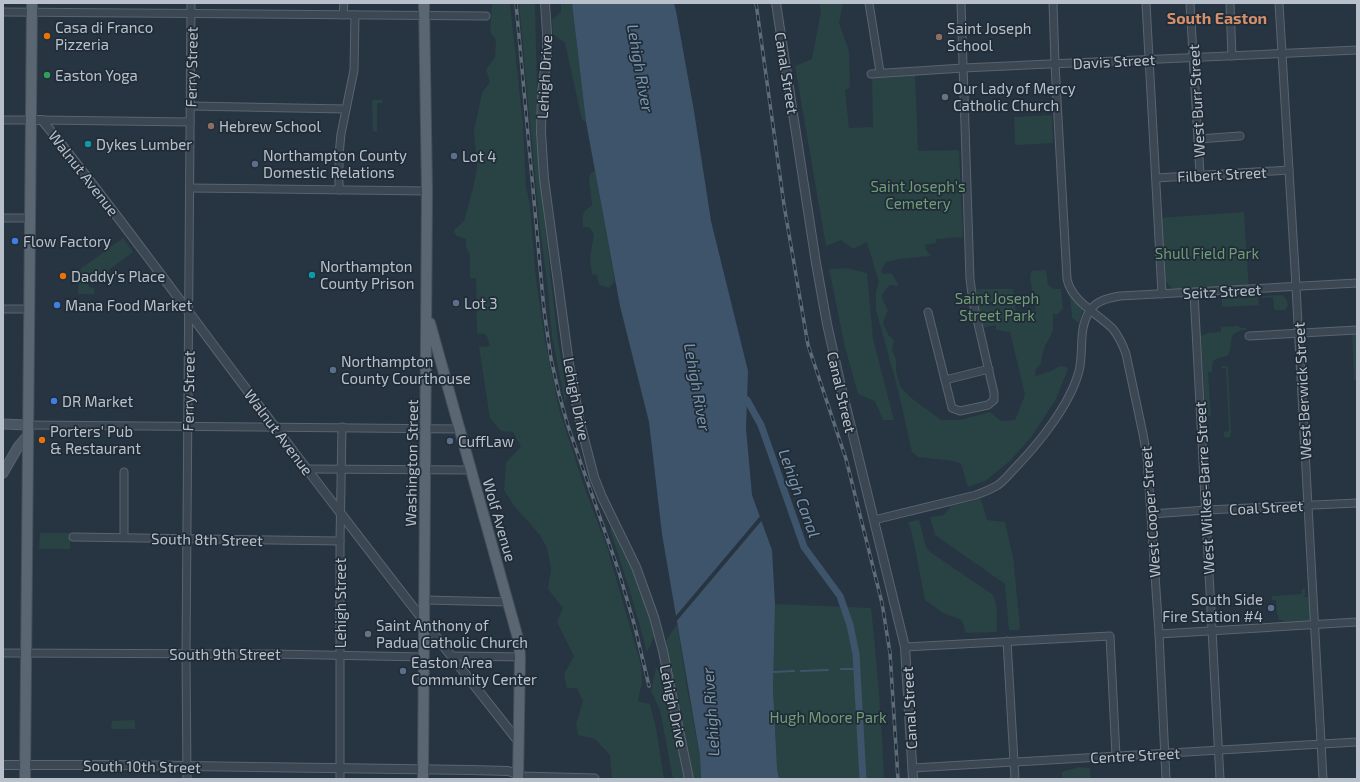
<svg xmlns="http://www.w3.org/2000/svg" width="1360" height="782" viewBox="0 0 1360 782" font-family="'Exo 2',sans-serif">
	<rect width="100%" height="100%" fill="#273542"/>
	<g fill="#294243">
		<path d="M492 3H510L523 125 526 186 530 206 536 279 545 341 559 409 585 489 607 547 641 665 642 682 638 701 650 704 656 728 664 779H612L610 755 595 739 578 735 576 724 583 701 577 688H567L564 674 574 656 557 622 563 608 548 589 551 569 547 548 539 534 514 506 504 490 506 463 521 446 513 432 501 431 490 418 479 347 490 346 486 334 477 333 476 278H470V254L466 248V239C461 237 454 237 454 230L464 221 473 188 477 168 474 130 482 93 490 82 486 70 495 57 496 40 490 32Z"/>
		<polygon points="519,3 535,3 537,93 536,132 540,182 558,341 567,395 565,403 552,336 548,291 539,220"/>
		<polygon points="561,3 572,3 586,122 582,120 565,43 553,34 552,20 561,12"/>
		<path d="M819 3H843L839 23 849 51 850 87 845 90 849 128 873 127 872 76 915 73 918 151 959 150 963 237 936 239V243L925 245 926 250 931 256 899 259 886 262 881 271 883 274 892 273 899 286 890 285C879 297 881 296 888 310L883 323 889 336 894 340 892 350 896 359V371L900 386 910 397 941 420H960L990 412 1001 421 1015 420 1025 395 1010 332 996 330V325L983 328 978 306 976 289H1013L1016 312 1036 310 1030 279 1031 271 1046 270 1048 285 1054 289H1061L1063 308 1058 314H1053V331L1044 348 1041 363 1035 371 1036 376 1051 371 1060 366 1066 367 1068 369 1056 399 1032 436 1010 461 985 481 968 487 961 464 953 461 918 457 912 452 898 390 876 310V292L879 282 867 242 853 249 841 240 826 246 795 66 812 59 821 11Z"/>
		<polygon points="373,100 382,100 383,101 382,103 377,103 377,132 373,131 372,103"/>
		<polygon points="1052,115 1053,143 1015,145 1014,117"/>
		<path d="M595 171 615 281 609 288 599 285 597 275 592 274 590 258 594 234 589 227H583C582 214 582 213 592 205L589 179 591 173Z"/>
		<polygon points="1244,212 1249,290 1176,291 1170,286 1161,275 1158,218"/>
		<polygon points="123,238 133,252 102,275 88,283 89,287 94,288 94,294 78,294 79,270"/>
		<polygon points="846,268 867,273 873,339 894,420 883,420 875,401 858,394 844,343 829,269"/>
		<polygon points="1282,295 1287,300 1288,306 1285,310 1276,310 1276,309 1274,309 1273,297 1262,298 1262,296"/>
		<polygon points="1070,297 1083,310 1079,323 1072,318"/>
		<polygon points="1258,297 1259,305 1222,307 1222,299"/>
		<path d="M1238 326 1240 328H1246V330C1223 332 1236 346 1227 356 1214 359 1212 358 1212 372H1208L1211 416H1207L1206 404 1205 403 1201 337 1202 335H1205L1207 333 1221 332V327Z"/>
		<polygon points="1354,333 1357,333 1357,380 1354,380 1352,334"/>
		<polygon points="1222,366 1227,366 1228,368 1231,432 1230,437 1226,438 1224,436 1224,432 1229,431 1226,368 1222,368 1221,367"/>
		<polygon points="981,499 987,520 1005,522 1013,557 1020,627 1019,630 1009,630 1005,584 935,535 930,517 944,515 951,506"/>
		<path d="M919 520 926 547 930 552 992 594C999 603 996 620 997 632L966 633 962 620 943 613 925 600 912 533 908 522Z"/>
		<polygon points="612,527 634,571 655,635 647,652 632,598 610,529"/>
		<polygon points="40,533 70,533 70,549 39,549"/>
		<polygon points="1302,589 1305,589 1305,595 1303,597 1313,596 1314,624 1284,626 1283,620 1279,620 1278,615 1277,615 1276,600 1272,600 1272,596 1302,594"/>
		<path d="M775 604 871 608C877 665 882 722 884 779H779L777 768 773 689Z"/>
		<polygon points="677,624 688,693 700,756 701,779 693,779 681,712 669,662 666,641"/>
		<polygon points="656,668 664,674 684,779 673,779 660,710 651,691"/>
		<polygon points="135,720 135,729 111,729 112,721"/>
		<polygon points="1079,767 1090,768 1091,779 1062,779 1062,772"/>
	</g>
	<polygon fill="#3e546a" points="572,3 674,3 676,11 694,111 711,221 748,371 746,428 752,495 772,550 775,604 773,689 777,768 779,779 701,779 700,756 662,534 649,422 620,306 586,122"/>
	<polygon fill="#273542" points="761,515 763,519 675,623 675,617"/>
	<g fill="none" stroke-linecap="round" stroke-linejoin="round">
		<g stroke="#3e546a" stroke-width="2">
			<polyline points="841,669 857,669"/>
			<polyline points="801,671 828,670"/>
			<polyline points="773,672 794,671"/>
		</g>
		<polyline stroke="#3e546a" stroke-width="7" points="747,400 761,425 804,547 840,596 850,625 856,654 863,779"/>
		<g stroke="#59646f" stroke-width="9">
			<g id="minor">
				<polyline points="869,3 880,72"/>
				<path d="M1053 3 1055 64 1067 279C1072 302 1097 313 1113 329 1119 337 1123 345 1126 354L1143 434 1147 457 1159 634 1166 779"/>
				<polyline points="1146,3 1162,294"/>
				<polyline points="1190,3 1200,175"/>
				<polyline points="1230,3 1232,56"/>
				<path d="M1279 3C1284 98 1291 192 1296 287L1323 779"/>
				<polyline points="3,12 486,16"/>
				<polyline points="343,15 344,3"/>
				<polyline points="871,74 963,68 1357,50"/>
				<polyline points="190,106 346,109"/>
				<polyline points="3,120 31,120"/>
				<polyline points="42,120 190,122"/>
				<polyline points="1198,139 1240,136"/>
				<polyline points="1156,178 1289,170"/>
				<polyline points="190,188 427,191"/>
				<polyline points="339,190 339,155 341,134 354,70 355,15"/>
				<polyline points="3,218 30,218"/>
				<polyline points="1194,293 1220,779"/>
				<polyline points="3,309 29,309"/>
				<polyline points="928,312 952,408 960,411 988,405 994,400 994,393 973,302 970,279 961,3"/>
				<polyline points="1249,336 1357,330"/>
				<polyline points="945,380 989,369"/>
				<polyline points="28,425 459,429"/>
				<polyline points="307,469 471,470"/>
				<polyline points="1152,514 1206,510 1357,503"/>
				<path d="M874 520 976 495C984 492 992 489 998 485 1005 480 1010 473 1016 467 1039 443 1070 405 1079 371 1084 351 1078 330 1089 312 1095 301 1108 298 1120 296L1357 283"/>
				<polyline points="73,537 340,541"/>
				<polyline points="124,537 124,472"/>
				<polyline points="425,600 508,602"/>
				<polyline points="1159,634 1357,622"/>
				<polyline points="1007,641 1015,779"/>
				<polyline points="905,647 1110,636 1116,756"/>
				<polyline points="3,653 272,654 424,657"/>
				<polyline points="451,656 520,657"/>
				<polyline points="913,768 1357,742"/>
				<polyline points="518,774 523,776 595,778"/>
				<polyline points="187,779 186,654 191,3"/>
				<polyline points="340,779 340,541 342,427"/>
			</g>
		</g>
		<g stroke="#59646f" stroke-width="10">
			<g id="tertiary">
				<polyline points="545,3 547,33 547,56 542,92 541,132 544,179 569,364 580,423 594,477 602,497 636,567 654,617 663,651 689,779"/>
				<polyline points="776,3 816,263 827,324 841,386 905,647 913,779"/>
				<path d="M31 120H42C123 220 197 325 275 427 355 533 436 637 518 741"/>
				<polyline points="3,765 120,765 471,770 508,771 518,774"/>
			</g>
		</g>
		<g stroke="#59646f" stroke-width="11">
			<g id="secondary">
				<polyline points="3,424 28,425"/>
				<polyline points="3,473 18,447 28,435"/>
			</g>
		</g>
		<g stroke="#45505b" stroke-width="12">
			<g id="primary">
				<polyline points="430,323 519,642 520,657 518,779"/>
				<polyline points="25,779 32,3"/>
				<polyline points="423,779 427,191 424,3"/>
			</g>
		</g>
		<use href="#minor" stroke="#3b4752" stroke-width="7"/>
		<use href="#tertiary" stroke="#3b4752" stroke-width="8"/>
		<use href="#secondary" stroke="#4a5664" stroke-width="9"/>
		<use href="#primary" stroke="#5a6671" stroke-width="10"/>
		<g stroke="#5e6b78" stroke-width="3.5">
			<g id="rail">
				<polyline points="516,3 544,310 551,359 559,394 568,426 619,572 635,627 649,686"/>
				<polyline points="756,3 784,205 808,345 846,459 882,603 890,653 898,779"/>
			</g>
		</g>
		<use href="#rail" stroke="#202c37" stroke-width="2" stroke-dasharray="6" stroke-linecap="butt"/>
	</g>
	<g fill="#e8710a" stroke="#202c37" stroke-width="1.5">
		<circle cx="47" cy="36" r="4"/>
		<circle cx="63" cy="276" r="4"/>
		<circle cx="42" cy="440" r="4"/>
	</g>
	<g fill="#8d6e63" stroke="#202c37" stroke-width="1.5">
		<circle cx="939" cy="37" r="4"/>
		<circle cx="211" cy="126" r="4"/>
	</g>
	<circle fill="#2e9e5b" stroke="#202c37" stroke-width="1.5" cx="47" cy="75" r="4"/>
	<g fill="#6b7280" stroke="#202c37" stroke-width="1.5">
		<circle cx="945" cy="97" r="4"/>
		<circle cx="368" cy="634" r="4"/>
	</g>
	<g fill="#0f9aa8" stroke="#202c37" stroke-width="1.5">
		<circle cx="88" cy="144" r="4"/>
		<circle cx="312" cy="275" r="4"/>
	</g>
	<g fill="#5c6f8a" stroke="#202c37" stroke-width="1.5">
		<circle cx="454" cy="156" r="4"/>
		<circle cx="255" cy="164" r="4"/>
		<circle cx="456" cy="303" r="4"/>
		<circle cx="333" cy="370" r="4"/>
		<circle cx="450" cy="441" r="4"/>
		<circle cx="1271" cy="608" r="4"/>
		<circle cx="403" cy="671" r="4"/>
	</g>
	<g fill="#3f7fe0" stroke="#202c37" stroke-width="1.5">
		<circle cx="15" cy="241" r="4"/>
		<circle cx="57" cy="305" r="4"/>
		<circle cx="54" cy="401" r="4"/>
	</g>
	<g text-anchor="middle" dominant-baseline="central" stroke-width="3.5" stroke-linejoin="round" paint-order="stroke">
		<g font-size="15" fill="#b8c1cb" stroke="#202c37" text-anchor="start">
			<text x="55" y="27">Casa di Franco<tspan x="55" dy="17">Pizzeria</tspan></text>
			<text x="947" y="28">Saint Joseph<tspan x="947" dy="17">School</tspan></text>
			<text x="55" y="75">Easton Yoga</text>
			<text x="953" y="88">Our Lady of Mercy<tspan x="953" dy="17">Catholic Church</tspan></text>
			<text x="219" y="126">Hebrew School</text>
			<text x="96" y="144">Dykes Lumber</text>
			<text x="263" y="155">Northampton County<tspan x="263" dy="17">Domestic Relations</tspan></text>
			<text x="462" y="156">Lot 4</text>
			<text x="23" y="241">Flow Factory</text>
			<text x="320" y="266">Northampton<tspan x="320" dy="17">County Prison</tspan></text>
			<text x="71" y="276">Daddy's Place</text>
			<text x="464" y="303">Lot 3</text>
			<text x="65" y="305">Mana Food Market</text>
			<text x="341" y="361">Northampton<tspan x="341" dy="17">County Courthouse</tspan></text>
			<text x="62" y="401">DR Market</text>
			<text x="50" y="431">Porters' Pub<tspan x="50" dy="17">&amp; Restaurant</tspan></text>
			<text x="458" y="441">CuffLaw</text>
			<text x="1263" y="599" text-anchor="end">South Side<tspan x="1263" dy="17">Fire Station #4</tspan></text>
			<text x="376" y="625">Saint Anthony of<tspan x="376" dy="17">Padua Catholic Church</tspan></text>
			<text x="411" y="662">Easton Area<tspan x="411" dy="17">Community Center</tspan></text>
		</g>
		<g font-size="15" fill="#b8c1cb" stroke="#202c37">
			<text transform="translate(1114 61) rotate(-3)">Davis Street</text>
			<text transform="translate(191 67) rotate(-89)">Ferry Street</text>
			<text transform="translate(787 73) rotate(81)">Canal Street</text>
			<text transform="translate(544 77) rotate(-87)">Lehigh Drive</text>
			<text transform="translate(1196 101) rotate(-93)">West Burr Street</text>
			<text transform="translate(84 173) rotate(52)">Walnut Avenue</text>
			<text transform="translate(1222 174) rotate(-3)">Filbert Street</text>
			<text transform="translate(1222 291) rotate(-3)">Seitz Street</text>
			<text transform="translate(188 391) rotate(-89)">Ferry Street</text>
			<text transform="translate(1302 391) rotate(-93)">West Berwick Street</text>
			<text transform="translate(842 392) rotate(77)">Canal Street</text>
			<text transform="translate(577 399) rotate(79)">Lehigh Drive</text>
			<text transform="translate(279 432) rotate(53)">Walnut Avenue</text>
			<text transform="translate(411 463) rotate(-89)">Washington Street</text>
			<text transform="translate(1204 488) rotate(-93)">West Wilkes-Barre Street</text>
			<text transform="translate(1266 507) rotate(-3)">Coal Street</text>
			<text transform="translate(1150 512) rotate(-94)">West Cooper Street</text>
			<text transform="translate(500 520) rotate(74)">Wolf Avenue</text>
			<text transform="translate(207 539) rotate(1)">South 8th Street</text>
			<text transform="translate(340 603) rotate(-90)">Lehigh Street</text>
			<text x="225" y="654">South 9th Street</text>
			<text transform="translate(674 706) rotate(78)">Lehigh Drive</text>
			<text transform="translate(909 708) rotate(-93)">Canal Street</text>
			<text transform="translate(1135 755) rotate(-3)">Centre Street</text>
			<text transform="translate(142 766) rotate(1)">South 10th Street</text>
		</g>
		<g font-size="15" fill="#709c76" stroke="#202c37">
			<text x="918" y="186">Saint Joseph's<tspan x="918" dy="17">Cemetery</tspan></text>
			<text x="1207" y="253">Shull Field Park</text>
			<text x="997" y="298">Saint Joseph<tspan x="997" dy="17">Street Park</tspan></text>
			<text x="828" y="717">Hugh Moore Park</text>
		</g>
		<g font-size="16" font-weight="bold" fill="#d48f6b" stroke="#202c37">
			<text x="1217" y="17">South Easton</text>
		</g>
		<g font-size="16" font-style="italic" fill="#7a95ad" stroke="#202c37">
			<text transform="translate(641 68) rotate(80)">Lehigh River</text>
			<text transform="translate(698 387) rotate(80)">Lehigh River</text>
			<text transform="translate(800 493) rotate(70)">Lehigh Canal</text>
			<text transform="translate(710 712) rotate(-94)">Lehigh River</text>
		</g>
	</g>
	<rect width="1360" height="782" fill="none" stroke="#b8c1cb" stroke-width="8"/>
</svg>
